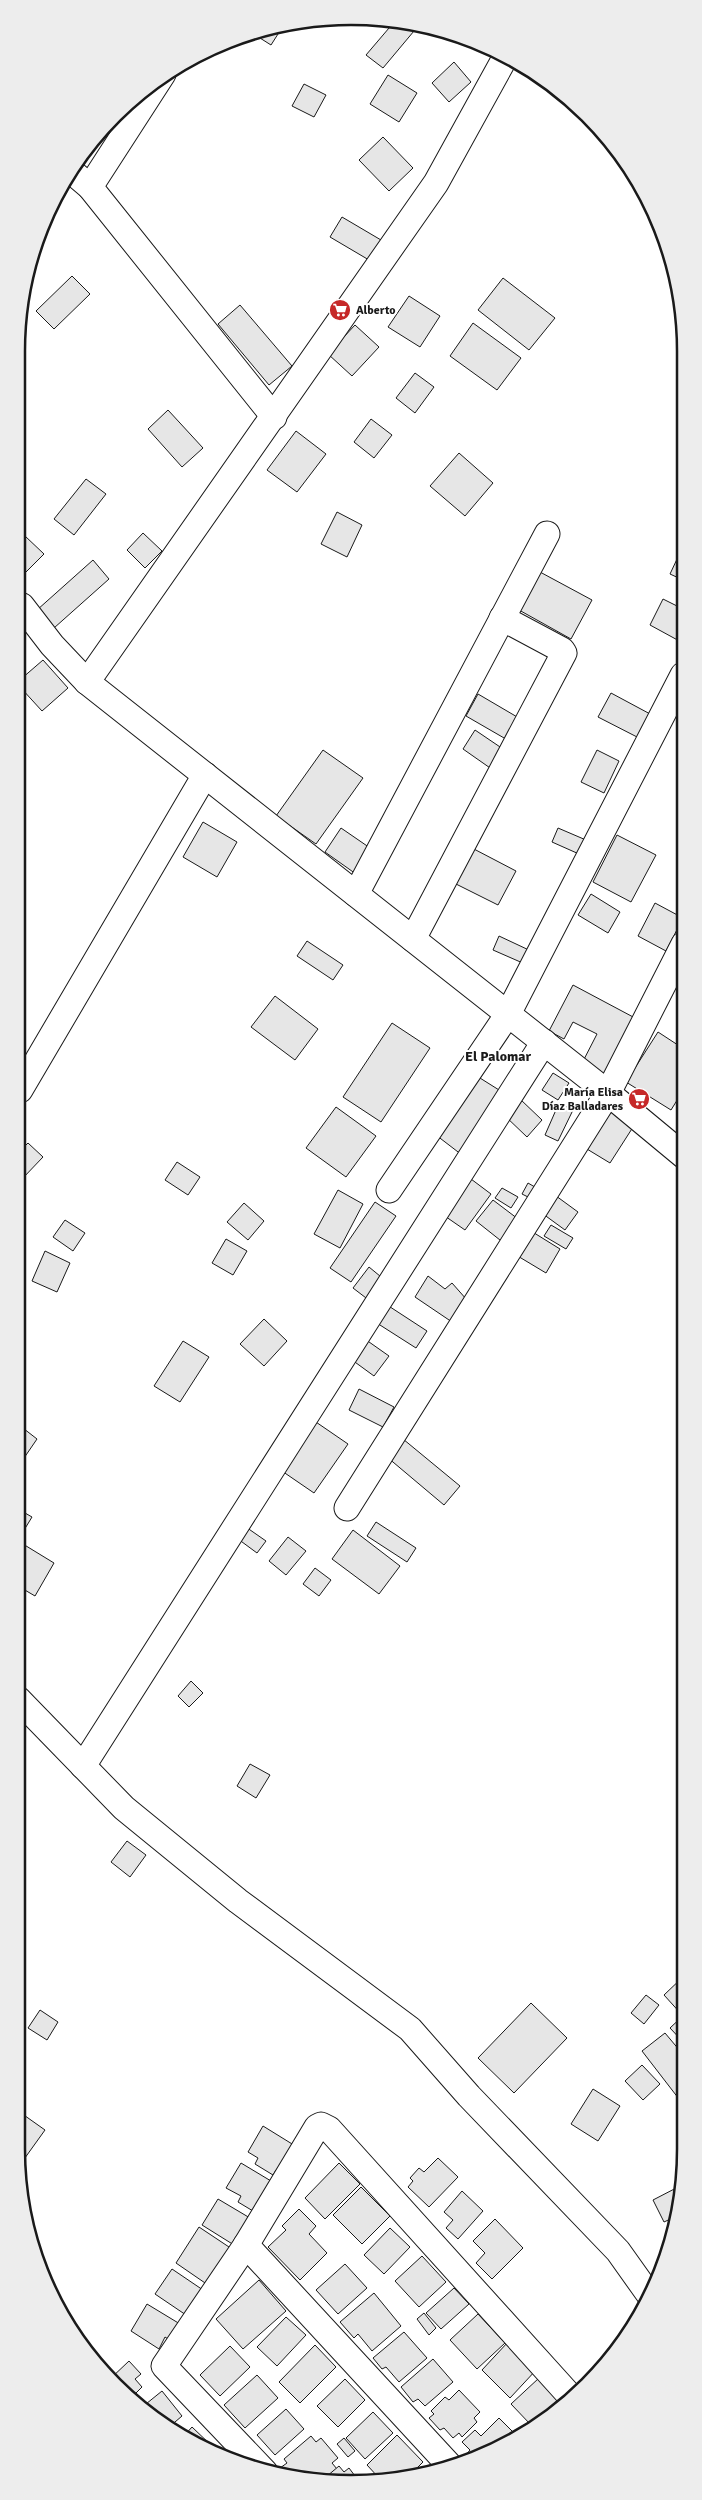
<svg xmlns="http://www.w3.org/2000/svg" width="702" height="2500" viewBox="0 0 702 2500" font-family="Signika,sans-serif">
	<rect width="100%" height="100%" fill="#fff"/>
	<g fill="#e6e6e6" stroke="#1a1a1a">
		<polygon points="395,21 403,21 414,31 383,68 366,55"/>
		<polygon points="285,23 271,45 252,33"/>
		<polygon points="454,62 471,82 449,102 432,83"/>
		<polygon points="388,75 417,93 399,122 370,104"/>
		<polygon points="304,84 326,95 314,117 292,106"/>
		<polygon points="383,137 413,168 389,191 359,160"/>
		<polygon points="342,217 381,240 369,260 330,237"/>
		<polygon points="72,276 90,294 54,329 36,311"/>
		<polygon points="503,278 555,318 529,350 478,310"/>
		<polygon points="409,296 440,316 420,347 388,327"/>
		<polygon points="240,305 292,366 269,385 218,324"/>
		<polygon points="473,323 521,358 497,390 450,356"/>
		<polygon points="355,325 379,347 352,376 328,354"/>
		<polygon points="415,373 434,387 415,413 396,398"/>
		<polygon points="168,410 203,448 182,467 148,429"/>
		<polygon points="371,419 392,435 374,458 354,442"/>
		<polygon points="296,431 326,454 297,492 267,470"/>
		<polygon points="459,453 493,483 465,516 430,486"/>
		<polygon points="86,479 106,494 74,535 54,519"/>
		<polygon points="337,512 362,525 347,557 321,544"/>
		<polygon points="143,533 162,551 145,568 127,550"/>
		<polygon points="25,536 44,554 25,573 22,570 22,540"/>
		<polygon points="678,557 683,560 683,580 670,574"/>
		<polygon points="93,560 109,579 54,628 37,610"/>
		<polygon points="540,572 592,600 571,639 519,610"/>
		<polygon points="663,599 683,609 683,643 650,625"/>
		<polygon points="43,660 68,688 42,711 21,688 21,679"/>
		<polygon points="611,693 652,715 639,738 598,717"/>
		<polygon points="478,694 524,721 511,742 466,716"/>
		<polygon points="475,730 506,751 493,770 463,749"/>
		<polygon points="323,750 363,778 316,844 276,816"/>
		<polygon points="597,750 619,761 604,793 581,782"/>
		<polygon points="203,822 237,842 217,877 183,857"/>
		<polygon points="341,828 373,850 356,874 325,852"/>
		<polygon points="558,828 586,840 579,854 552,842"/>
		<polygon points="617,835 656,855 631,902 593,882"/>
		<polygon points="472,848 516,871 498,905 454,883"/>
		<polygon points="591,894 620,912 608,933 578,915"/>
		<polygon points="655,903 683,918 666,951 638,936"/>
		<polygon points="499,936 531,951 525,964 493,950"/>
		<polygon points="307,941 343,965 333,980 297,956"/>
		<polygon points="573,985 635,1018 602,1081 579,1069 597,1034 573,1022 564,1039 549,1031"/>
		<polygon points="275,996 318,1029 295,1060 251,1027"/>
		<polygon points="392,1023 430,1048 381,1122 343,1097"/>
		<polygon points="658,1032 684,1049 684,1089 671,1110 626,1082"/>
		<polygon points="472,1073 507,1095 462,1155 432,1132"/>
		<polygon points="553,1073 569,1083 558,1100 542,1090"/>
		<polygon points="520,1099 542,1120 527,1137 504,1115"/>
		<polygon points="559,1103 573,1110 558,1141 545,1135"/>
		<polygon points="606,1106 635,1124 610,1163 582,1146"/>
		<polygon points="336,1107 376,1136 346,1177 306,1148"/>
		<polygon points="28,1143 43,1157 22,1179 20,1177 20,1151"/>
		<polygon points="177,1162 200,1177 188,1195 165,1180"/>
		<polygon points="463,1173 491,1194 465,1230 439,1212"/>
		<polygon points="528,1183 540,1190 534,1200 522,1194"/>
		<polygon points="502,1188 518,1197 511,1208 495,1198"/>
		<polygon points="338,1190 363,1204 340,1248 314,1234"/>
		<polygon points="552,1193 578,1212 565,1230 539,1211"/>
		<polygon points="493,1200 522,1222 505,1244 476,1221"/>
		<polygon points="375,1202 396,1216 351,1282 330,1268"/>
		<polygon points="244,1203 264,1221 248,1240 227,1222"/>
		<polygon points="65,1220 85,1233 73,1251 53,1237"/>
		<polygon points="551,1225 573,1238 566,1249 544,1236"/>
		<polygon points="531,1231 560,1249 546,1273 516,1255"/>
		<polygon points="226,1239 247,1251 233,1275 212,1263"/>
		<polygon points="45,1251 70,1263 57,1292 32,1281"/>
		<polygon points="369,1267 386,1281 370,1301 353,1288"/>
		<polygon points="428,1276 445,1289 452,1283 467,1300 452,1322 415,1297"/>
		<polygon points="381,1301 427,1331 416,1348 369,1318"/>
		<polygon points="264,1319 287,1341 264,1366 240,1344"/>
		<polygon points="362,1337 389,1356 374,1376 348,1357"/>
		<polygon points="183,1341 209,1357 180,1402 154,1386"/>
		<polygon points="359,1389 394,1407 383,1427 349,1410"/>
		<polygon points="313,1420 348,1444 314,1493 279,1469"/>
		<polygon points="19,1425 37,1439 24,1458 19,1454"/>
		<polygon points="403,1439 460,1486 444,1505 387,1457"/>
		<polygon points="18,1509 32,1517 18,1540"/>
		<polygon points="376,1522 416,1548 407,1562 367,1536"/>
		<polygon points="243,1525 266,1541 257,1553 234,1536"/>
		<polygon points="353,1530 400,1566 379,1594 332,1559"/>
		<polygon points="288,1537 306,1551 286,1575 269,1561"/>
		<polygon points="18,1541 54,1563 35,1596 18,1586"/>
		<polygon points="315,1568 331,1580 319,1596 303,1584"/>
		<polygon points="191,1681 203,1693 189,1707 178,1696"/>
		<polygon points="250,1764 270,1775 256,1798 237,1786"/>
		<polygon points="127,1841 146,1855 130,1877 111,1862"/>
		<polygon points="685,1975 686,2013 683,2016 664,1995"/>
		<polygon points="646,1995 659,2005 644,2024 631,2013"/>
		<polygon points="531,2003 567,2038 514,2093 478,2058"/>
		<polygon points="40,2010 58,2022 47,2040 28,2028"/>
		<polygon points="686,2013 686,2045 670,2028"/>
		<polygon points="665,2033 686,2058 686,2094 679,2099 642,2051"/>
		<polygon points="642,2065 660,2084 643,2100 625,2081"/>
		<polygon points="593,2089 620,2106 598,2141 571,2124"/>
		<polygon points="21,2113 45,2130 22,2162 17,2158 16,2149 16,2120"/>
		<polygon points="263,2126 297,2147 282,2173 276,2170 273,2175 255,2164 258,2158 248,2152"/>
		<polygon points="438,2158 458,2177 429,2207 408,2187 413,2181 410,2178 419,2168 424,2172"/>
		<polygon points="241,2163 271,2181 253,2211 238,2202 241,2196 226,2188"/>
		<polygon points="339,2163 360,2184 325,2219 305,2198"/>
		<polygon points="682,2185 679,2215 664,2222 653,2200"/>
		<polygon points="361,2187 390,2216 362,2244 333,2215"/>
		<polygon points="462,2191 483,2211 458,2239 446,2228 453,2220 444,2212"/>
		<polygon points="218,2199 250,2218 234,2245 202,2225"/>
		<polygon points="299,2209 316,2226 309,2234 327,2253 300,2280 268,2247 286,2230 282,2226"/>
		<polygon points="495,2219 523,2248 492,2279 476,2263 485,2253 473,2241"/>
		<polygon points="199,2227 232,2249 208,2285 176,2263"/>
		<polygon points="390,2228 410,2247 384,2274 364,2255"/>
		<polygon points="422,2256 446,2282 419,2307 395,2281"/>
		<polygon points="345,2264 367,2288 338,2314 316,2290"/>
		<polygon points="172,2269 203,2290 186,2315 155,2294"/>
		<polygon points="259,2280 286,2311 243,2349 216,2319"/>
		<polygon points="454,2288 469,2304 441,2329 426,2313"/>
		<polygon points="374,2293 401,2326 372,2351 358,2334 354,2338 340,2322"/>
		<polygon points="147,2304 180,2324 171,2341 165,2337 159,2349 131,2331"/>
		<polygon points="424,2313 436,2328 429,2335 417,2319"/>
		<polygon points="478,2314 505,2343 477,2369 450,2340"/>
		<polygon points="286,2317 306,2335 277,2366 257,2347"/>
		<polygon points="404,2332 427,2358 399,2382 386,2367 382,2369 373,2358"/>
		<polygon points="508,2342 537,2369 510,2398 482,2370"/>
		<polygon points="315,2345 336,2367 300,2403 279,2382"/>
		<polygon points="230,2346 250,2367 220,2396 200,2375"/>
		<polygon points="433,2359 453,2382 425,2406 418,2399 413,2402 401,2387"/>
		<polygon points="129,2361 141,2374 135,2379 142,2387 130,2399 110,2379"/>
		<polygon points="257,2375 278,2398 245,2428 224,2405"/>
		<polygon points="539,2378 559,2399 531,2425 511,2404"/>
		<polygon points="345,2379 365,2400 338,2427 317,2406"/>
		<polygon points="459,2390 480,2412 474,2418 477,2422 462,2437 459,2433 453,2438 444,2428 440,2430 429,2418 434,2414 431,2411 445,2397 449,2400"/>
		<polygon points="162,2391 182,2416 168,2428 141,2408"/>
		<polygon points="286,2409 304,2429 275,2455 257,2435"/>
		<polygon points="373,2412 393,2433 365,2459 346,2438"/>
		<polygon points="499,2418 518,2437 499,2449 469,2460 465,2456 470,2450 462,2442 475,2430 481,2436"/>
		<polygon points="192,2427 213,2447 209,2452 183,2437"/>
		<polygon points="397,2435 423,2462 410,2475 379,2478 367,2465"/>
		<polygon points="311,2436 316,2442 321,2438 338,2458 332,2463 337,2469 321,2482 287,2476 280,2468 287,2463 284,2459"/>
		<polygon points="344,2438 355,2451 348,2457 337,2444"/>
		<polygon points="339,2466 344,2472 349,2468 358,2480 320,2482"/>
	</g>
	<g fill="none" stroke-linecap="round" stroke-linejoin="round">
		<g stroke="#1a1a1a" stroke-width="27">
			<g id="minor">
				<polyline points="163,74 90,187 274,417"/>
				<polyline points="70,170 90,187"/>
				<polyline points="22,606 52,645 87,682 608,1093 684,1156"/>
				<polyline points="87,682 436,183 506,56"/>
				<polyline points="356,894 547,534"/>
				<polyline points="413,939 564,653 562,650 502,618"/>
				<polyline points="20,1090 205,775"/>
				<polyline points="389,1190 508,1014 683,675"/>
				<polyline points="347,1508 608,1093 684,944"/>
				<polyline points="18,1699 124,1808 238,1901 410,2029 469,2096 618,2251 650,2296"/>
				<polyline points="83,1766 544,1042"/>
				<polyline points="246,2245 451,2467"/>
				<polyline points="265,2472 164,2366 246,2245 317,2127 321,2125 329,2129 571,2397"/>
			</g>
		</g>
		<use href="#minor" stroke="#fff" stroke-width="25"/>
	</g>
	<defs>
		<g id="supermarket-disc" transform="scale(1.125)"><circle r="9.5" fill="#c62828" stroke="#fff"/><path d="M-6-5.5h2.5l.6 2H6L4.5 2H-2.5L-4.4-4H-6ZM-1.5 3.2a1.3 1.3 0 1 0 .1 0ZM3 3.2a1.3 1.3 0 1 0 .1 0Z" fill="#fff"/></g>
	</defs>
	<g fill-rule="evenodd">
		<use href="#supermarket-disc" x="340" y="310"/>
		<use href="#supermarket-disc" x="639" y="1099"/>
	</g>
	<g text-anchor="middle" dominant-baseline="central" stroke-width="4" stroke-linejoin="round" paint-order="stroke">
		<g font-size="12" font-weight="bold" fill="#1a1a1a" stroke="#fff" text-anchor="start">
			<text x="356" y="310">Alberto</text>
			<text x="623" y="1092" text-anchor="end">María Elisa<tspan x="623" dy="14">Díaz Balladares</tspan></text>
		</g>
		<g font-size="14" font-weight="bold" fill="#1a1a1a" stroke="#fff">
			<text x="498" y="1056">El Palomar</text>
		</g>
	</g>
	<path d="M0 0H702V2500H0ZM351 25H351A326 326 0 0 1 677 351V2149A326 326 0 0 1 351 2475H351A326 326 0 0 1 25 2149V351A326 326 0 0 1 351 25Z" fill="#ededed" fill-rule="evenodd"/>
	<path fill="none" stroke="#1a1a1a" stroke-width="2.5" d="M351 25H351A326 326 0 0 1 677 351V2149A326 326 0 0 1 351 2475H351A326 326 0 0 1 25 2149V351A326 326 0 0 1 351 25Z"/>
</svg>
